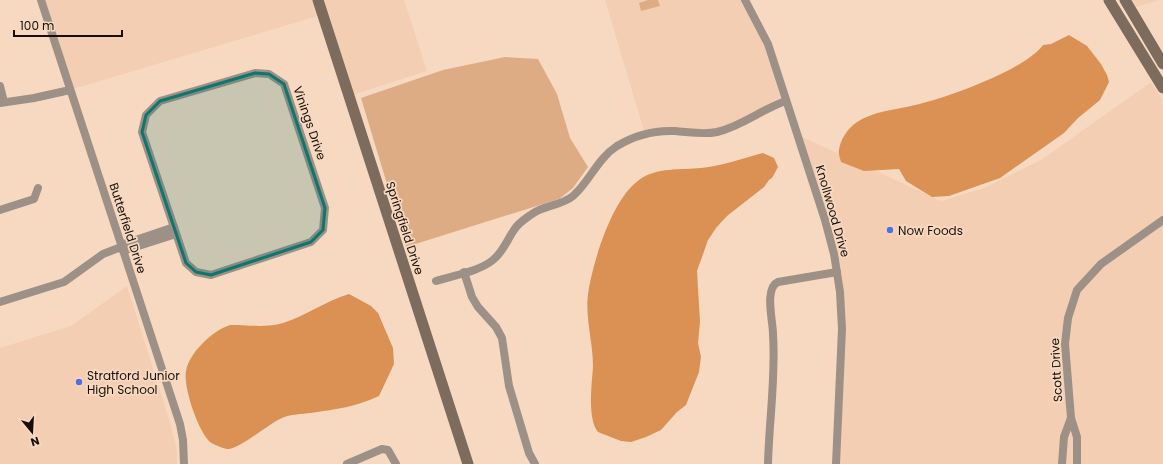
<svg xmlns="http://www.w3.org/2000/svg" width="1163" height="464" viewBox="0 0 1163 464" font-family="Poppins,sans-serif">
	<rect width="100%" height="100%" fill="#f7d9c1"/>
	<g fill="#f3ceb2">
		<polygon points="44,0 316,0 321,15 73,89"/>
		<polygon points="322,0 404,0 427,71 352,95"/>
		<polygon points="605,0 741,0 752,18 762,39 781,99 735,122 715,129 644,131"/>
		<polygon points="1132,0 1159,0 1136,7"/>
		<polygon points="1151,82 1163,101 1163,464 838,464 840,269 800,136 941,201 984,188 1041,160"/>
		<polygon points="127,286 168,416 177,450 177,464 0,464 0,348 71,326"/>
	</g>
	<g fill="#deac84">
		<polygon points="648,0 658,0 660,6 641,11 639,3"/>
		<polygon points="505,57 538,59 557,94 570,138 588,167 573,188 559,199 406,247 361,98 443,70"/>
	</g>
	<g fill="#da9153">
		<path d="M1069 35 1087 46 1101 64 1107 75 1109 82 1100 100 1078 118 1064 133 1000 178 949 196 932 197 906 181 899 169 864 171 841 162C840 158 838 153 839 150 840 140 848 128 857 122 874 111 895 110 915 105 946 98 1025 70 1043 45L1051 44Z"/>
		<path d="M763 153 774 158 778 167 772 178 769 180 764 187 727 216 716 228 708 240 697 271 700 322 698 343 701 357 699 372 686 405 677 412 661 430 646 437 631 442 621 441 598 432C587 419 592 383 593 366 593 342 585 318 588 294 593 261 612 199 639 180 656 167 681 170 701 168 722 166 743 158 763 153Z"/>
		<path d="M349 294 371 306 378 313 393 348 394 364 379 396C355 407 337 409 311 413 302 414 290 414 282 418 268 424 239 450 227 449 223 448 214 445 210 442 198 431 183 387 186 371 189 353 213 330 230 325 247 325 267 328 283 323 306 316 325 301 349 294Z"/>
	</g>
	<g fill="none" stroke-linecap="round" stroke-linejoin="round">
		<g stroke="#9d9087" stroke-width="8">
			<polyline points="41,0 180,424 183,440 184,464"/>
			<polyline points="745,0 768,44 825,220 834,254 840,292 842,329 836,464"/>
			<polygon points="255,73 269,74 284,84 325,208 323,230 311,242 211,275 196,272 186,263 142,132 146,115 160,101"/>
			<polyline points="0,86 4,102"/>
			<polyline points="0,103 34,98 70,90"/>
			<polyline points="0,210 34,199 38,188"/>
			<polyline points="121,245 174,227"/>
			<polyline points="123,251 176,234"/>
			<polyline points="464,272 472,297 478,307 496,327 502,338 509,386 529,453 535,464"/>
			<path d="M436 281C454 275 478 272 493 260 503 252 507 240 514 230 518 223 525 219 532 214 544 205 561 206 573 196 590 181 597 159 617 146 635 135 654 130 675 131 689 132 703 135 717 132 742 126 762 109 786 101"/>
			<polyline points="0,302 64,282 103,254 121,247"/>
			<polyline points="347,464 382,449 388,450 396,464"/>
			<path d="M768 464C769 421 776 377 773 334 773 321 764 288 778 282L837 272"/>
			<polyline points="1062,464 1064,437 1071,418"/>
			<polyline points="1077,464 1077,437 1071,418 1065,344 1068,318 1077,290 1101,264 1163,220"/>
		</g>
		<g stroke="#7d6b5d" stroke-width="11">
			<polyline points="318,0 468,464"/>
			<polyline points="1109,0 1163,88"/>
			<polyline points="1125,0 1163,64"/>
		</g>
	</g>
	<path fill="#0f766e" fill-opacity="0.2" stroke="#0f766e" stroke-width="3" stroke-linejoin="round" d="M255 73 269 74 284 84 325 208 323 230 311 242 211 275 196 272 186 263 142 132 146 115 160 101Z"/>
	<g fill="#536ee3" stroke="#f7d9c1" stroke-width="1.5">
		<circle cx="890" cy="230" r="4"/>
		<circle cx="79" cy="382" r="4"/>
	</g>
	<g text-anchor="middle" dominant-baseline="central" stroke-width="3.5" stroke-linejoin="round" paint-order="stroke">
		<g font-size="12" fill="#180e06" stroke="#f7d9c1">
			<text transform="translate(310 123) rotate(71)">Vinings Drive</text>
			<text transform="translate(833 211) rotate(74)">Knollwood Drive</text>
			<text transform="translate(128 228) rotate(72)">Butterfield Drive</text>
			<text transform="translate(405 228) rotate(72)">Springfield Drive</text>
			<text transform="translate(1056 370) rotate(-93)">Scott Drive</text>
		</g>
		<g font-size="12" fill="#180e06" stroke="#f7d9c1" text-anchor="start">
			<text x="898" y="230">Now Foods</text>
			<text x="87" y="375">Stratford Junior<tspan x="87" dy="14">High School</tspan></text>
		</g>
	</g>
	<g transform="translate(32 432) rotate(162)" stroke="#f7d9c1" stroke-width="3" paint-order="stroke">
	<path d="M0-3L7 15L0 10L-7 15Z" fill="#180e06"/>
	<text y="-6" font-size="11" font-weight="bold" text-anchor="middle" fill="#180e06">N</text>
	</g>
	<path d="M14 30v6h108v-6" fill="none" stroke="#180e06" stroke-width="2"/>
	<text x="20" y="30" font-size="12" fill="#180e06" stroke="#f7d9c1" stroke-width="3" paint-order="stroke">100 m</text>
</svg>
